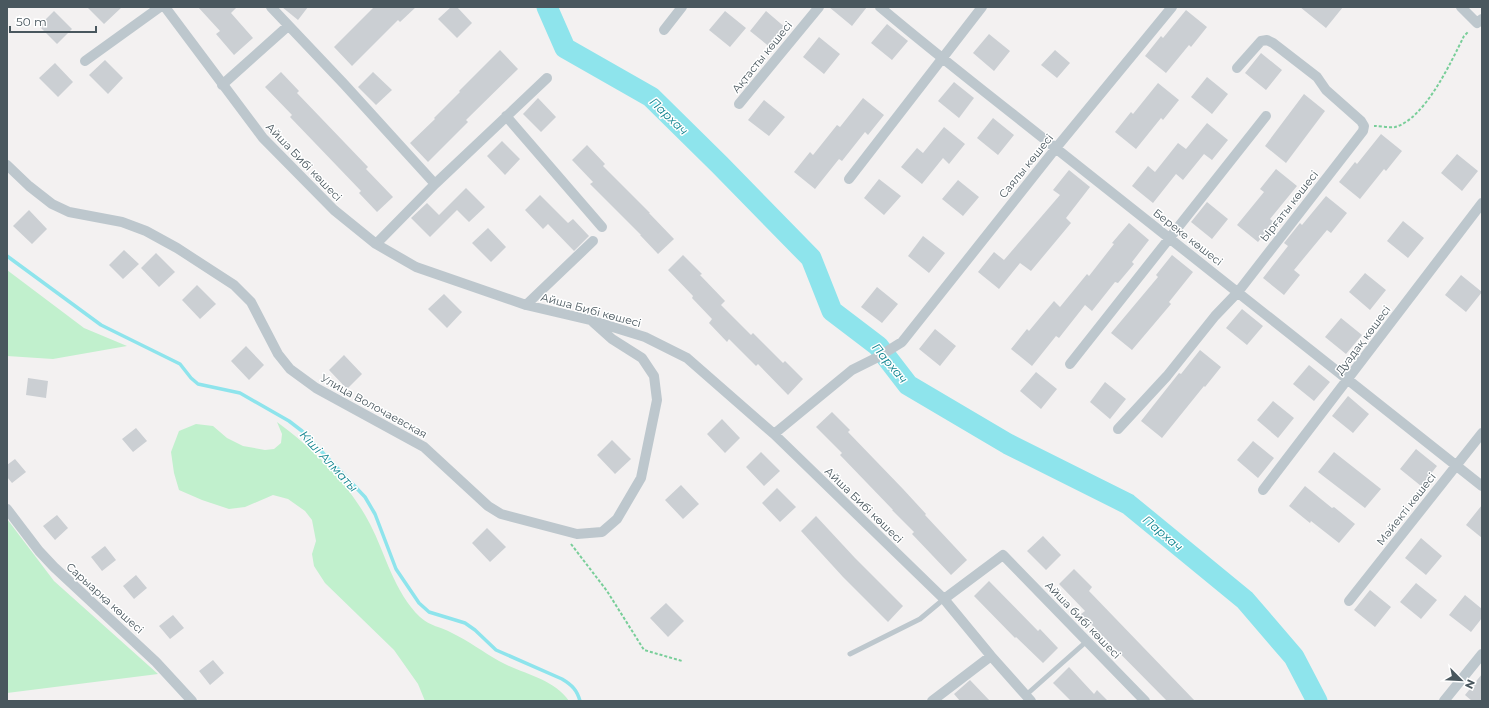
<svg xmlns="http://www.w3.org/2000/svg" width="1489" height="708" viewBox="0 0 1489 708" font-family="Montserrat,sans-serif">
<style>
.green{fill:#c1f0cd}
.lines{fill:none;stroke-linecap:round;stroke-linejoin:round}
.stream{stroke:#8ee4ec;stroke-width:3.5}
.river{stroke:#8ee4ec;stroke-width:21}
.building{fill:#cbcfd3}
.path{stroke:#78ce99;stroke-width:2;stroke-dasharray:3 2;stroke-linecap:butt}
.lane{stroke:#bdc7cd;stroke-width:5}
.street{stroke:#bdc7cd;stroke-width:10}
.labels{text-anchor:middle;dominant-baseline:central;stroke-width:3;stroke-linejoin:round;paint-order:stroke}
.street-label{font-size:11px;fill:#49575e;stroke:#fff}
.water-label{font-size:12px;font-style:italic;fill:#0e838e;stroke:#fff}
</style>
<rect width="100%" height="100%" fill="#f3f1f1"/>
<!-- green -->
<path class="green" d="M7 270 84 328 127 346 53 359 7 356Z
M277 422C313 448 350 485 370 524 386 555 394 592 420 617 431 627 440 626 452 633 469 641 483 652 499 661 522 674 553 678 569 701H425L418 684 394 650 325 583 314 566 312 554 316 541 312 520 305 511 288 499 273 495 245 507 229 509 202 500 179 490 174 473 171 452 179 431 196 424 213 426 227 438 243 446 265 450 274 449 281 443 282 434Z
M7 519 54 581 158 674 7 693Z"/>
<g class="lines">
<!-- stream -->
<path class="stream" d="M7 256 101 325 180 364 191 378 198 384 240 393 289 421 302 431 365 497 375 514 396 569 419 603 429 612 465 623 475 630 496 650 562 679C572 685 577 690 580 701"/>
<!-- river -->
<path class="river" d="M547 7 565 48 651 97 720 165 811 258 832 311 878 346 908 385 1008 444 1128 504 1245 600 1294 657 1317 701"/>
</g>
<!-- building -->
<path class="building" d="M87 7H122L104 24Z
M198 7H237L231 13 253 38 234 55 216 34 220 31Z
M282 7H308L298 20Z
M374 7H416L400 22 398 20 352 66 334 47Z
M451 7H457L472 23 457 38 438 19Z
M829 7H867L852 26Z
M1300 7H1343L1326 28Z
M1186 10 1207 27 1191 47 1189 45 1166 73 1145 56 1161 36 1163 38Z
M54 11 72 29 57 44 39 26Z
M725 11 746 28 730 47 709 30Z
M766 11 787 29 771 48 750 31Z
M887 24 908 41 892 60 871 43Z
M989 34 1010 51 994 71 973 53Z
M819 37 840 54 824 74 803 57Z
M500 50 518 69 466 120 468 122 428 162 410 143 435 119 434 118 460 92 459 91Z
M1055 50 1070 63 1057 78 1041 65Z
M1261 53 1282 70 1266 90 1245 73Z
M105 60 123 78 108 94 89 75Z
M55 63 73 82 58 97 39 78Z
M281 72 299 91 297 93 368 167 366 169 393 197 377 212 359 193 361 191 290 117 292 115 265 87Z
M373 72 392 90 376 105 358 87Z
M1207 77 1228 94 1212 114 1191 97Z
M954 82 974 98 959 118 938 101Z
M1158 83 1179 100 1163 120 1161 118 1136 149 1115 132 1131 112 1133 114Z
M1304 94 1325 111 1286 163 1265 146Z
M538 98 556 117 541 132 523 114Z
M863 98 884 115 868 135 865 132 842 161 839 159 815 189 794 172 810 152 813 155 837 125 840 127Z
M764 100 785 117 769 136 748 120Z
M993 118 1014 135 998 155 977 138Z
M1207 123 1228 140 1212 160 1204 154 1183 180 1176 174 1153 203 1132 186 1148 166 1155 172 1178 143 1186 149Z
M944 127 965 144 949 164 943 158 922 184 901 167 917 148 923 153Z
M1381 134 1402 151 1386 171 1384 169 1360 199 1339 182 1355 162 1357 164Z
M502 141 520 159 505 175 487 156Z
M587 145 605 164 603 166 650 213H649L674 239 658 254 640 235H641L590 184 593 182 572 160Z
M1457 154 1478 171 1462 191 1441 173Z
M1276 169 1297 186 1270 219 1274 222 1258 242 1237 225 1264 192 1260 189Z
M1069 170 1090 187 1066 218 1071 223 1031 271 1020 263 999 289 978 272 994 252 1004 260 1060 195 1053 190Z
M879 179 901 196 884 215 864 198Z
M958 180 979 197 963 216 942 199Z
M466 188 485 207 469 222 457 210 430 237 411 218 427 203 439 215Z
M540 195 568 223 573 219 589 236 574 251 548 224 543 229 525 210Z
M1326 196 1347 213 1331 233 1327 230 1294 270 1300 275 1284 295 1263 278 1288 246 1284 243 1300 223 1302 225Z
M1207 202 1228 219 1212 239 1191 222Z
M29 210 47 229 32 244 13 226Z
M1403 221 1424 238 1408 258 1387 241Z
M1129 223 1149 240 1132 262 1134 264 1118 283 1115 282 1092 311 1085 305 1059 338 1056 336 1032 366 1011 349 1027 329 1029 331 1054 301 1060 307 1087 274 1089 276 1114 244 1112 243Z
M488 228 506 247 491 262 472 243Z
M923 236 945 253 929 273 908 256Z
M124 250 139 264 123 279 109 265Z
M156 253 175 272 159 287 141 268Z
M683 255 702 274 700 275 725 301 721 305 751 335 753 333 783 363 785 361 803 379 788 395 758 364 756 366 729 339 727 342 709 323 712 319 692 298 693 296 668 270Z
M1172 255 1193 272 1169 302 1171 304 1132 350 1111 333 1158 277 1156 275Z
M1365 273 1386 290 1370 310 1349 292Z
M1461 275 1482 292 1466 312 1445 295Z
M197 285 216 304 200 319 182 300Z
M877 287 898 304 882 323 861 307Z
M444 294 462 312 447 328 428 309Z
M1242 309 1263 326 1247 345 1226 328Z
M1341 318 1362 335 1346 354 1325 337Z
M935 329 956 346 940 366 919 349Z
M246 346 264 365 249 380 231 361Z
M1200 350 1221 367 1205 387 1204 386 1162 438 1141 421 1179 373 1181 374Z
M344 355 362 374 347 389 329 370Z
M1309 365 1330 382 1314 401 1293 384Z
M1036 372 1057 389 1041 409 1020 391Z
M28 378 48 381 46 398 26 395Z
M1105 382 1126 399 1110 419 1090 402Z
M1348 396 1369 414 1353 433 1332 416Z
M1273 401 1294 418 1278 438 1257 420Z
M832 412 850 430 848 432 903 489 926 514 925 515 967 560 951 575 912 534 914 532 892 510H893L840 455 842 453 816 427Z
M722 419 740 438 725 453 707 434Z
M136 428 147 441 133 452 122 439Z
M612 440 631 459 615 474 597 455Z
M1253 441 1274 458 1258 478 1237 460Z
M1416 449 1437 466 1421 486 1400 469Z
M761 452 780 471 764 486 746 467Z
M1334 452 1381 489 1365 508 1318 472Z
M15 459 26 472 12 483 7 477V465Z
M681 485 699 504 683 519 665 500Z
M1305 486 1332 508 1334 507 1355 524 1339 543 1311 521 1310 523 1289 506Z
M777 488 796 507 780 522 762 503Z
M1482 505V538L1466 525Z
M57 515 68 528 55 540 43 526Z
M816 516 855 558 903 606 888 622 843 577 801 531Z
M487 528 506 547 490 562 472 543Z
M1043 536 1061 555 1046 570 1027 551Z
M1421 538 1442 556 1426 575 1405 558Z
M105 546 116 560 102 571 91 557Z
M1074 569 1092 587 1089 591 1195 701H1167L1081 614 1085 611 1059 584Z
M136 575 147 588 134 599 123 586Z
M989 581 1038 631 1040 629 1058 648 1043 663 1016 637 1015 638 974 596Z
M1416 583 1437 600 1421 619 1400 602Z
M1370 590 1391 607 1375 627 1354 610Z
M1465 595 1482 609V618L1471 632 1449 615Z
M666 603 684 621 668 637 650 618Z
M173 615 184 628 170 639 159 626Z
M213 660 224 673 210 685 199 671Z
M1069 667 1094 694 1097 690 1108 701H1071L1053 683Z
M1482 674V701H1472L1465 695Z
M970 680 990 701H960L954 694Z"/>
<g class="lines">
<!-- path -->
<path class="path" d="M1374 126C1380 126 1389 128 1395 127 1425 119 1451 62 1464 36L1469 31
M571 544 607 591 644 650 682 661"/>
<!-- lane -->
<path class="lane" d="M850 654 920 619 944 599
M1026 695 1087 641"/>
<!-- street -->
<path class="street" d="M165 7 263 138 334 210 376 244 416 267 526 305 590 320 645 337 687 358 774 434 944 599 991 656 1031 701
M271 7 344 84 435 184
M880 7C938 56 998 102 1058 150 1199 262 1341 373 1482 486
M1461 7 1477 23 1482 19
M664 30 682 7
M85 61 160 7
M222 85 288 26
M739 104 819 7
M506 116 602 227
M7 165 29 186 52 204 69 212 122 222 146 231 177 248 234 285 251 302 278 354 290 369 316 388 424 447 488 506 501 514 577 534 602 532 617 519 641 478 657 400 654 376 642 358 612 339 593 322
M849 179 982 7
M376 244 435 184 547 78
M526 305 593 241
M1070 364 1266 116
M1118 429 1167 376 1215 316 1238 292 1363 131 1364 126 1361 121 1326 90 1317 77 1273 43 1267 40 1261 41 1237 68
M774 434 852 370 878 357 902 342 1056 148 1172 7
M1263 490 1482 203
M7 509 39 551 54 567 156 662 192 701
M944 599 1003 555 1145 701
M1349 601 1482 433
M932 701 991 656
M1444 701 1482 654"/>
</g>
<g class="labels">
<!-- street labels -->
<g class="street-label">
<text transform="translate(762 57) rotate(-51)">Ақтасты көшесі</text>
<text transform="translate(304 162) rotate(46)">Айша Бибі көшесі</text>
<text transform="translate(1026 166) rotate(-51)">Саялы көшесі</text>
<text transform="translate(1289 206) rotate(-52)">Ырғаты көшесі</text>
<text transform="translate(1188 237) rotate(38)">Береке көшесі</text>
<text transform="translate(591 310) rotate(15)">Айша Бибі көшесі</text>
<text transform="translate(1363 340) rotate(-53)">Дуадақ көшесі</text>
<text transform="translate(374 406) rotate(29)">Улица Волочаевская</text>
<text transform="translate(864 505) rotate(44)">Айша Бибі көшесі</text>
<text transform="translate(1406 509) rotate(-52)">Мәйекті көшесі</text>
<text transform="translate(105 598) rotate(42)">Сарыарқа көшесі</text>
<text transform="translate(1083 620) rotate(46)">Айша бибі көшесі</text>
</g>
<!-- water labels -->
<g class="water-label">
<text transform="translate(669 116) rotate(44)">Пархач</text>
<text transform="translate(890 363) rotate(50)">Пархач</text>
<text transform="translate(329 461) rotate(47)">Кіші Алматы</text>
<text transform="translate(1163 533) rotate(40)">Пархач</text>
</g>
</g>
<!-- border -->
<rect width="1489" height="708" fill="none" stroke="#49575e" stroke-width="16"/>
<!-- north arrow -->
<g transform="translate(1461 680) rotate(114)" stroke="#ffffff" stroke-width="3" paint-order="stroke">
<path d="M0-3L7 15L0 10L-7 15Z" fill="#49575e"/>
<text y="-6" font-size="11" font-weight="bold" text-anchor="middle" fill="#49575e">N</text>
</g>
<!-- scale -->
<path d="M10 26v6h86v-6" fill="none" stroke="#49575e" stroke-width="2"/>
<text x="16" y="26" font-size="12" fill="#49575e" stroke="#ffffff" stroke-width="3" paint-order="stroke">50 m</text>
</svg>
